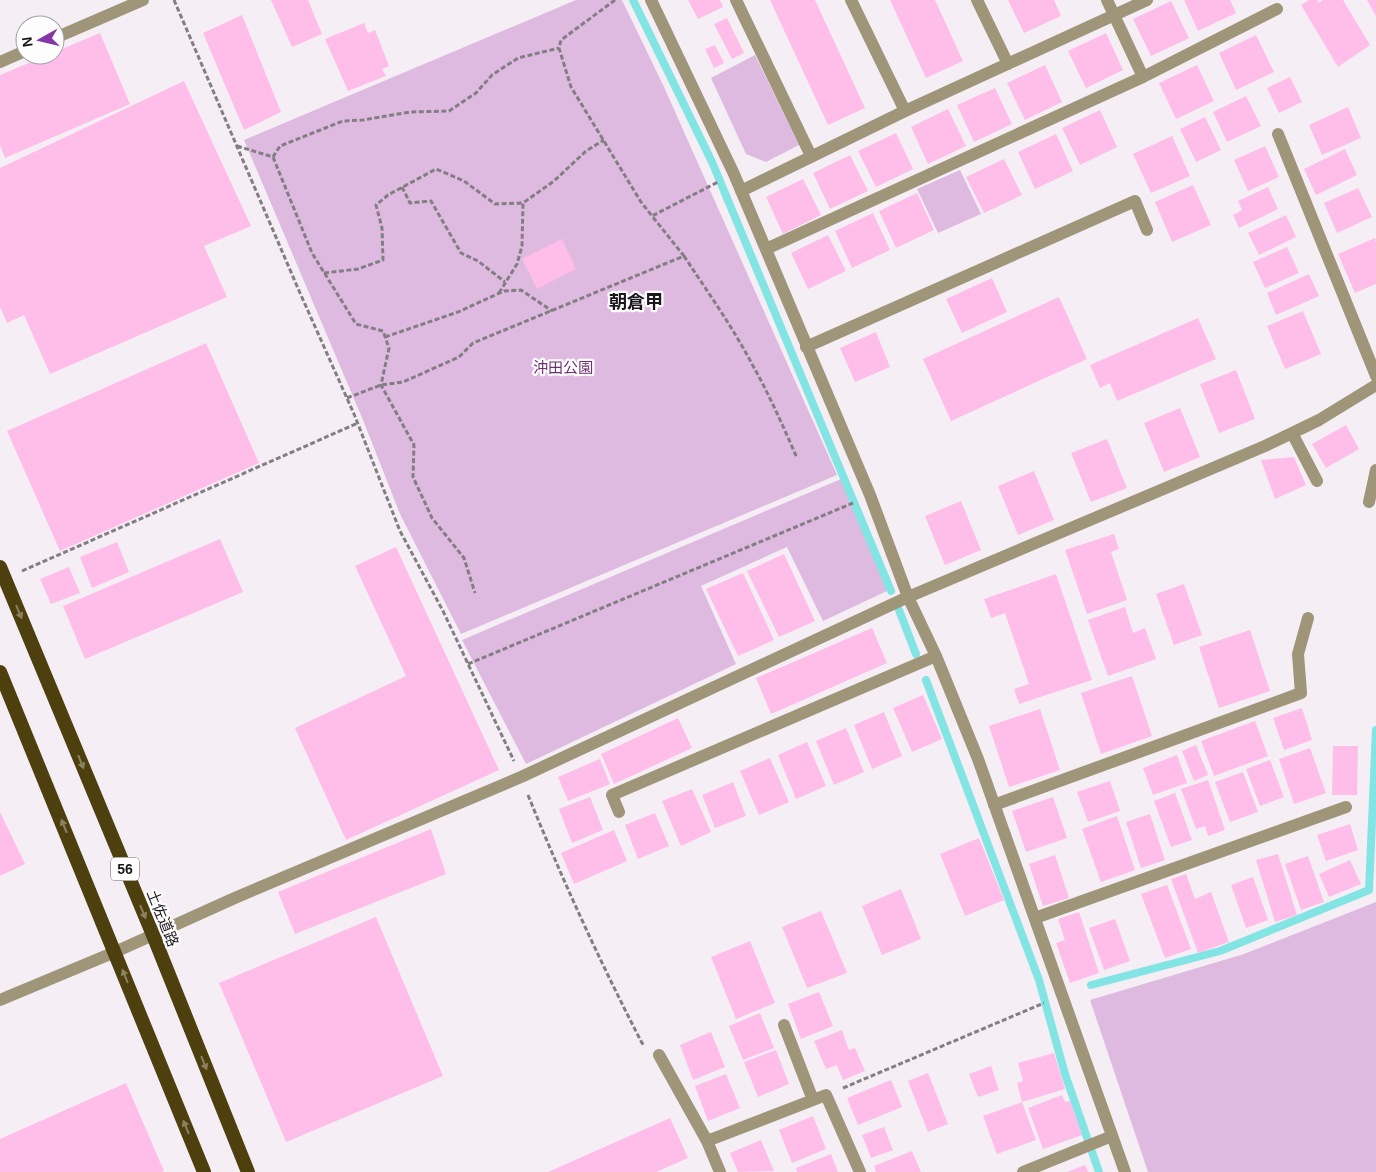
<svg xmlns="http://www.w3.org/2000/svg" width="1376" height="1172" viewBox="0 0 1376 1172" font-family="Helvetica,'Noto Sans JP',sans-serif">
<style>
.green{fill:#dfbae0}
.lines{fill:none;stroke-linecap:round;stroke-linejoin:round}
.stream{stroke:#83e4e4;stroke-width:8}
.building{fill:#febee9}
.path{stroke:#837e83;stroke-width:3;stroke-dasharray:5 2.5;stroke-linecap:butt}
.minor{stroke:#9f9579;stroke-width:12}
.trunk{stroke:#4d3f0e;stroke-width:14}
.oneway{fill:#8b8262}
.labels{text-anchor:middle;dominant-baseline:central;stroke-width:4.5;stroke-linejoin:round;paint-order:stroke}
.shield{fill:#fefdfe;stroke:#5f5d5f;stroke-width:1}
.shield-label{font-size:14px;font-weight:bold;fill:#1b181b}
.park-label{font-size:15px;fill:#6d3070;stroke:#fefdfe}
.street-label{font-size:15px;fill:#1b181b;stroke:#fefdfe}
.quarter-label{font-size:18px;font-weight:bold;fill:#1b181b;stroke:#fefdfe}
</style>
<rect width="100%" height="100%" fill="#f5eef5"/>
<!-- green -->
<path class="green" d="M576 0H622L664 87 837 475 461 634 400 514 363 420 244 140Z
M755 55 799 145 766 162 746 154 711 78Z
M960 170 981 214 938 233 917 189Z
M841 479 887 591 823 621 787 547 701 586 736 664 526 764 462 640Z
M1376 902V1172H1148L1090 1000 1244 954Z"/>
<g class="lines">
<!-- stream -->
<path class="stream" d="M633 0 712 162 891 591
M899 610 916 654
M926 680 1039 980 1065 1074 1099 1172
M1091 985 1220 951 1369 890 1376 730"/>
</g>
<!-- building -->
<path class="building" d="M271 0H308L322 34 292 47Z
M688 0H720L723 7 698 19Z
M770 0H815L865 108 828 125Z
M890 0H935L963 61 926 78Z
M1008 0H1054L1061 16 1024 33Z
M1184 0H1230L1236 13 1198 31Z
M1309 0H1317L1319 3 1322 0H1343L1370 45 1338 67 1301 5Z
M1367 0H1376V16Z
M1171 1 1189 38 1151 56 1133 19Z
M242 15 281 112 244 130 203 33Z
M727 18 744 53 732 59 714 24Z
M364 23 368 33 375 30 389 66 382 69 386 76 348 91 325 39Z
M100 33 130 104 5 158 0 145V75L48 55H55V52Z
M1106 33 1123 70 1086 88 1068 51Z
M1256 35 1274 72 1236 90 1219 53Z
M715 45 724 63 714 68 705 49Z
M1045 65 1062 102 1025 120 1007 83Z
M1197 65 1214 101 1176 119 1159 83Z
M1290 77 1302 102 1279 113 1267 88Z
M184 81 251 226 204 246 227 297 50 374 24 315 7 323 0 307V168Z
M995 88 1012 124 974 142 957 105Z
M1246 96 1261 126 1227 142 1213 112Z
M1348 107 1361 138 1322 155 1309 125Z
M948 109 966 146 928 164 911 127Z
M1100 110 1117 147 1080 165 1062 128Z
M1205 117 1221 150 1196 162 1180 129Z
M896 133 913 169 876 187 858 151Z
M1056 134 1073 171 1035 189 1018 152Z
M1172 136 1190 176 1151 193 1133 154Z
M1265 146 1279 177 1248 191 1234 160Z
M1345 149 1357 175 1316 195 1304 169Z
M850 155 868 191 830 209 813 173Z
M1004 159 1022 195 984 213 966 177Z
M803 179 821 215 783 234 766 197Z
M1193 185 1211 225 1172 242 1155 202Z
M1268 187 1278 209 1239 228 1233 215 1242 210 1238 201Z
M1358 188 1372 217 1337 233 1324 203Z
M917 193 934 230 896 248 879 211Z
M873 213 890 250 852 268 835 231Z
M1286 215 1296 237 1259 255 1248 233Z
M828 235 846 271 808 289 791 253Z
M1375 238 1376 242V284L1355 293 1338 254Z
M562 239 576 269 537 289 522 259Z
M1287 247 1299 273 1265 288 1253 262Z
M1309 274 1319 296 1276 315 1267 293Z
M992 278 1007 312 962 333 946 299Z
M1059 297 1087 359 951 421 923 359Z
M1303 311 1321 354 1285 369 1267 326Z
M1198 318 1216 359 1117 401 1110 383 1100 388 1090 365Z
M876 332 890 367 855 382 840 348Z
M206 343 259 463 60 551 7 431Z
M1236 370 1255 419 1219 433 1200 384Z
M1180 408 1200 457 1164 472 1144 423Z
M1346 425 1359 449 1326 468 1312 444Z
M1107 439 1127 488 1091 502 1071 453Z
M1294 457 1306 485 1275 499 1261 460Z
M1034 471 1054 520 1018 535 998 486Z
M961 501 981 550 945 565 925 516Z
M1114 534 1119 549 1111 552 1127 600 1087 614 1065 550Z
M220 539 243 592 85 659 63 606Z
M117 542 129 572 92 588 80 557Z
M396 547 499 770 346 840 295 728 406 676 355 566Z
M784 554 815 621 779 637 747 571Z
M69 567 80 593 51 604 40 579Z
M743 573 774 640 738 656 706 589Z
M1056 574 1092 680 1019 704 1014 689 1029 684 1005 613 991 618 984 599Z
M1184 584 1202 635 1174 645 1156 594Z
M1125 607 1133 633 1145 628 1156 659 1108 676 1088 620Z
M872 628 887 663 771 714 756 678Z
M1250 630 1270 691 1219 708 1199 647Z
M1132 676 1152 736 1101 754 1081 693Z
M923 695 942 739 912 752 893 708Z
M1302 708 1312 740 1284 750 1273 718Z
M1040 709 1060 770 1009 787 989 726Z
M884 712 902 756 872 769 854 725Z
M678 718 692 748 614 784 601 754Z
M1255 721 1268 756 1214 776 1201 741Z
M846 728 864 772 834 785 816 741Z
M807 742 826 786 796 799 778 755Z
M1196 745 1208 775 1194 781 1182 751Z
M1333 746H1358L1357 795H1332Z
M1310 748 1326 793 1294 804 1279 759Z
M1177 755 1187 783 1153 795 1143 768Z
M770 758 789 802 759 815 740 771Z
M600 759 610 784 568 801 558 777Z
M1270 760 1284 797 1260 806 1246 769Z
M1243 772 1258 812 1230 822 1215 782Z
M1208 780 1225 830 1208 836 1205 826 1196 829 1181 789Z
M1110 781 1120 811 1088 822 1077 792Z
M733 782 746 816 715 828 702 795Z
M692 789 711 832 681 846 662 801Z
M1175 793 1192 840 1171 847 1154 801Z
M590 797 603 830 572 843 559 809Z
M1053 797 1067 838 1026 852 1012 811Z
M0 812 25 864 0 876Z
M655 813 669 846 638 859 625 825Z
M1150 814 1165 860 1141 868 1126 822Z
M1117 816 1135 870 1101 882 1082 829Z
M1350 824 1358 850 1326 861 1317 835Z
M431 829 446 874 295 934 278 892Z
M614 830 627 861 574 884 561 853Z
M979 838 1004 900 965 916 940 854Z
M1278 854 1297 915 1275 922 1256 860Z
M1055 855 1069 898 1043 906 1029 864Z
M1308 856 1324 902 1301 910 1285 864Z
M1350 860 1361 884 1329 897 1319 874Z
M1186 874 1195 899 1211 892 1229 942 1198 953 1171 879Z
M1253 877 1268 920 1246 928 1231 885Z
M1167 885 1191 949 1165 958 1141 894Z
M901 889 921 939 882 955 862 906Z
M821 911 847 973 807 988 782 927Z
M1079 912 1099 973 1070 983 1056 943 1065 940 1058 919Z
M376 917 443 1076 286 1142 219 983Z
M1115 919 1130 961 1104 970 1089 928Z
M750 941 775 1003 736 1019 711 957Z
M819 992 833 1026 801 1039 788 1004Z
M760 1013 774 1048 743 1060 729 1026Z
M842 1030 849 1050 855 1048 865 1071 843 1080 837 1065 826 1069 814 1041Z
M711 1032 725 1067 693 1080 680 1045Z
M776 1050 789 1084 758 1097 744 1062Z
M1054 1053 1065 1089 1022 1102 1017 1083 1023 1081 1018 1063Z
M991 1066 999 1090 978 1097 969 1074Z
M928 1073 948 1124 928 1132 908 1081Z
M726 1074 740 1108 708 1121 695 1086Z
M891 1080 902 1107 858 1125 847 1098Z
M126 1083 164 1171 161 1172H0V1139Z
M1062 1095 1065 1102 1070 1101 1082 1135 1043 1149 1028 1108Z
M1022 1102 1036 1140 997 1154 983 1116Z
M813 1116 826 1149 792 1163 779 1130Z
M670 1118 688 1158 656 1172H548Z
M884 1127 893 1150 871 1158 862 1135Z
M761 1140 774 1171 738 1172 730 1153Z
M912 1151 921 1172H876L874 1166Z
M831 1154 838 1172H797L796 1168Z
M1085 1165 1088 1172H1067Z"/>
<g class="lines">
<!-- path -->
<path class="path" d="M174 0 300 293 354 414 400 531 443 611 514 761
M615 0 561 40 559 48 571 87 641 202 652 216
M237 146 273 157 280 146 343 121 363 120 410 112 449 111 476 93 492 75 518 58 559 48
M273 157 312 253 356 324 383 331 389 348 381 385 414 445 413 477 432 518 464 558 475 593
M402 187 410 203 431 201 461 253 478 261 505 282
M684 256C707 291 732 326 752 364 769 394 783 426 797 458
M324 273 358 269 383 260 382 228 376 205 388 195 436 169 464 181 495 204 523 203
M499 293 517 264 522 246 523 203 554 181 586 151 604 140
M385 337 458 312 504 291 521 290 552 311
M347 398 381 385 403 382 459 357 473 343 684 256 652 216 718 182
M22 571 358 423
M468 664 853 503
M528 795C562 879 600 962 642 1043L644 1045
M843 1088 1044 1003"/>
<!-- minor -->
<path class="minor" d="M651 0 734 174 870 495 908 597 936 656 978 759 1125 1172
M736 0 811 156
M851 0 905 111
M977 0 1008 64
M1107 0 1143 77 1277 9
M55 38 143 0
M0 62 25 51
M1278 134 1376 376
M741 191 905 111 1147 0
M766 249 1143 77
M806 347 1135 201 1147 230
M1292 433 1317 481
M1369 502 1376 470
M994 805 1301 693 1298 654 1308 618
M619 812 612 795 936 656
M1035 918 1346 807
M0 1000 115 952 237 897 521 777 908 597 1265 446 1319 420 1376 385
M784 1025 813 1100
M659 1055 707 1141 826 1095 860 1172
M707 1141 720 1172
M1023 1172 1112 1136"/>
<!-- trunk -->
<path class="trunk" d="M0 567 153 935 248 1172
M0 672 204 1172"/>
</g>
<!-- one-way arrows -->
<defs><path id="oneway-solid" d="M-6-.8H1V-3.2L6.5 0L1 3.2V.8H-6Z" transform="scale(1.25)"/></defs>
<g class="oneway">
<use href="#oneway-solid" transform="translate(19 612) rotate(67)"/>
<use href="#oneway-solid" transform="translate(81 762) rotate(68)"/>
<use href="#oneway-solid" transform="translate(64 826) rotate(-112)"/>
<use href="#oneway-solid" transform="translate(143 912) rotate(67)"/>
<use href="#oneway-solid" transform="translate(125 976) rotate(-112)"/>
<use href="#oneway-solid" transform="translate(204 1063) rotate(68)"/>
<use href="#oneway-solid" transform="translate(186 1127) rotate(-112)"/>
</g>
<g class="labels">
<!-- shield labels -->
<rect class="shield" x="111" y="857.5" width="28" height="23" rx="4"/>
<g class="shield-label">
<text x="125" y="869">56</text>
</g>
<!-- park labels -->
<g class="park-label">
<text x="563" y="367">沖田公園</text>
</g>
<!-- street labels -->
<g class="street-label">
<text transform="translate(163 918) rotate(68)">土佐道路</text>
</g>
<!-- quarter labels -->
<g class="quarter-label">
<text x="636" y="302">朝倉甲</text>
</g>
</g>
<!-- north arrow -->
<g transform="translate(40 40) rotate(262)"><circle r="24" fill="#fefdfe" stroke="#a3a1a3"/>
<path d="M0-4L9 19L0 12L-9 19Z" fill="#8436a6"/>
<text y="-8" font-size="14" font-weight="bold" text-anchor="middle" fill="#1b181b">N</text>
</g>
</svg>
